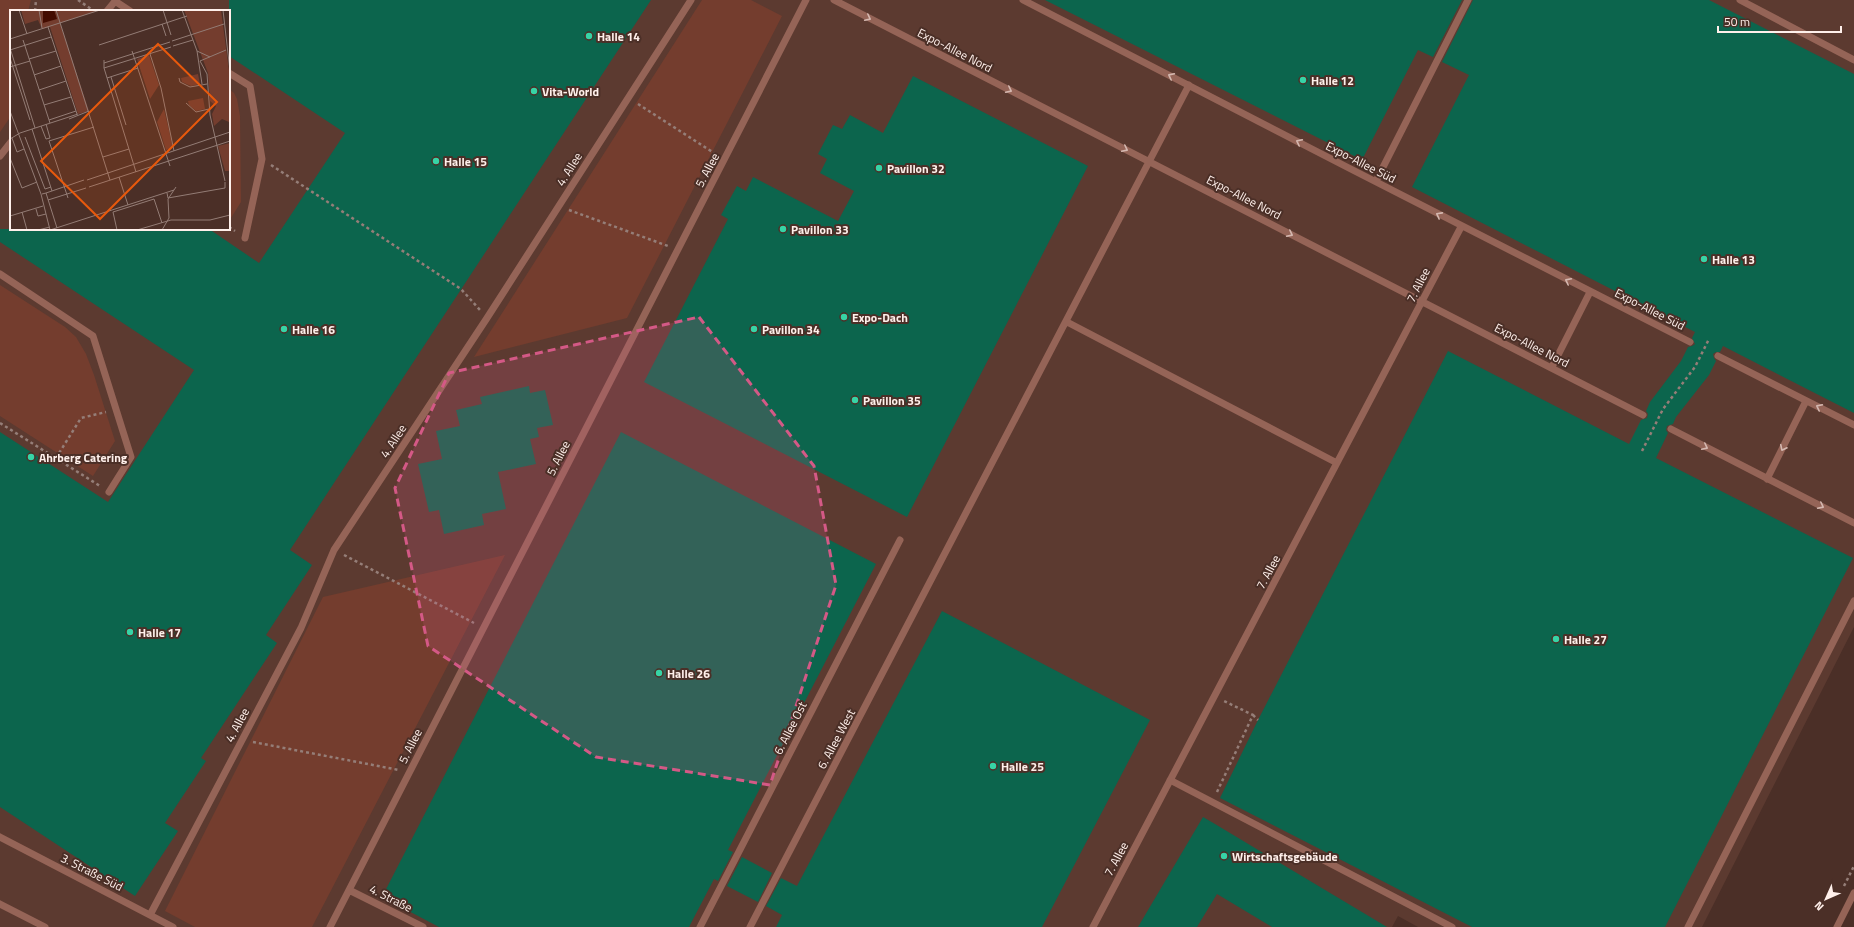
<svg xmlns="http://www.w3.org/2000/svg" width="1854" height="927" viewBox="0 0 1854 927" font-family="'Titillium Web',sans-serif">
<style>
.built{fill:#5c3a30;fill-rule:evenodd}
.green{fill:#743d2e}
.building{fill:#0c654d}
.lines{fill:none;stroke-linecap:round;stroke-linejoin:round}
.path{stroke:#957e78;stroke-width:2.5;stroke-dasharray:3 3;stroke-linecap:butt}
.service{stroke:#956457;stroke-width:7}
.oneway{stroke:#d5b8b0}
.marked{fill:#d45986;fill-opacity:0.2;stroke:#d45986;stroke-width:3;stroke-dasharray:8 5;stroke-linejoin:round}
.poi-dot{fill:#37d4a6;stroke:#4b2f27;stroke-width:1.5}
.labels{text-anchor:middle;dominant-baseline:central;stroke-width:4;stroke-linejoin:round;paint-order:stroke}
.poi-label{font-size:12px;font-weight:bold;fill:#fff0eb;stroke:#4b2f27;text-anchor:start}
.street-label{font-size:12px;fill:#fff0eb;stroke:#4b2f27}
.inset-road{fill:none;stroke:#937c75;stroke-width:1}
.view{fill:#e8590c;fill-opacity:0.15;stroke:#e8590c;stroke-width:2}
.inset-edge{fill:none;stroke:#fff0eb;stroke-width:2}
</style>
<rect width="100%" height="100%" fill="#4b2f27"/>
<!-- built -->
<path class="built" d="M0 0H1854V627L1702 927H1418L1398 916 1392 927H0ZM11 11H229V229H11Z"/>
<!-- green -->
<path class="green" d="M0 0H31L28 11H11V116L0 132Z
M702 0H751L782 16 627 318 474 357Z
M229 89 234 93 237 99 240 116 241 202 229 221Z
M0 285 65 327 76 337 86 354 94 375 115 441 93 476 0 416Z
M505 555 312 927H195L165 911 323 597Z"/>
<!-- building -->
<path class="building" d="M229 0H651L290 550 312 565 266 635 277 643 201 758 206 761 165 823 178 831 135 896 0 807V432L108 502 194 370 0 242V229H209L259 263 345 133 229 56Z
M1045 0H1462L1433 57 1418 50 1362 160Z
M1473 0H1709L1854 74V413L1723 346 1720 352H1716L1713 354 1714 358 1716 361 1709 375 1676 417 1673 424 1667 426 1666 430 1668 433 1656 458 1853 558 1665 927H1472L1220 798 1258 720 1448 351 1629 444 1641 420 1647 418 1648 414 1646 411 1650 402 1681 361 1688 347 1692 346 1695 344 1692 338 1695 332 1412 187 1469 75 1442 62Z
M913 76 1088 166 907 517 644 382 728 219 721 215 737 186 746 191 753 177 838 221 854 191 820 173 827 159 818 154 833 125 842 129 850 115 883 133Z
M529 386 530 393 545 390 553 425 537 428 539 437 530 439 536 464 498 472 506 509 482 514 484 525 444 534 439 510 429 512 418 464 442 459 436 431 460 426 456 410 482 404 480 397Z
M621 432 876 564 728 850 733 852 718 881 714 879 689 927H439L382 897Z
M942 611 1150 720 1042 927H776L782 915 766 906 781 878 797 886Z
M1203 817 1215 824 1387 927H1272L1217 894 1197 927H1138Z
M742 857 772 873 758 902 727 886Z"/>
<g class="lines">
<!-- path -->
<path class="path" d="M78 0 94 11
M35 11 36 0
M638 104 714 153
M271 165 461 289 480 310
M569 210 668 246
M229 227 235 231
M0 423 100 486
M1642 451 1663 409 1695 367 1709 339
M56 458 81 418 106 412
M344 555 474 623
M1253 715 1258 720
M253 742 399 770
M1217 792 1253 715 1224 701
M1844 886 1854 866"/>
<!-- service -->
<path class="service" d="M834 0 1643 415
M1023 0C1245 114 1467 230 1690 342
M1740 0 1854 60
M115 1 130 11
M107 11 116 0
M229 73 250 86 262 159 245 238
M0 156 11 142
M1376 181 1468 0
M0 274 93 336 131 457 109 492
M1067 322 1337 463
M1718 356 1854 425
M1552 367 1590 292
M1671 429 1854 523
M1767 479 1806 401
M1170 780 1452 927
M0 837 173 927
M349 890 423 927
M0 904 45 927
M150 915 301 628 334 550 487 318 691 0
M330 927 806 0
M700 927 900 540
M750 927 1189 85
M1093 927 1461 227
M1688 927 1854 601
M1837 927 1854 893"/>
</g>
<!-- one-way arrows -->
<defs><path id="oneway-chevron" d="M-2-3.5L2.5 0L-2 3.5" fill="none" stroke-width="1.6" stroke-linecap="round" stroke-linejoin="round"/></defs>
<g class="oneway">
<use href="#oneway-chevron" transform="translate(868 18) rotate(27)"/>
<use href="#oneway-chevron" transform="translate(1171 76) rotate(-153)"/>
<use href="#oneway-chevron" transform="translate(1009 90) rotate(27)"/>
<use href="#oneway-chevron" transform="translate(1299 142) rotate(-153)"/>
<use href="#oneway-chevron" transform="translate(1125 149) rotate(27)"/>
<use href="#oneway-chevron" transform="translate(1439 215) rotate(-152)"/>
<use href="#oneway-chevron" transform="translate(1290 234) rotate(27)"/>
<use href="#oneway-chevron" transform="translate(1568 281) rotate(-153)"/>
<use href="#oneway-chevron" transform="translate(1819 407) rotate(-153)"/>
<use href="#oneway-chevron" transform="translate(1705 447) rotate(27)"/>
<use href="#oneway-chevron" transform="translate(1783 448) rotate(116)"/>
<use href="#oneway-chevron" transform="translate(1821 506) rotate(27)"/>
</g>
<!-- marked area -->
<path class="marked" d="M699 317 814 466 836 585 770 785 596 757 428 646 395 488 449 373Z"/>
<!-- markers -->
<g class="poi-dot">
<circle cx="589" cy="36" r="4"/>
<circle cx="1303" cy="80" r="4"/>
<circle cx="534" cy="91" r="4"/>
<circle cx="436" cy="161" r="4"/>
<circle cx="879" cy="168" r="4"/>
<circle cx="783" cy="229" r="4"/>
<circle cx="1704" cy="259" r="4"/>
<circle cx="844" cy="317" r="4"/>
<circle cx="284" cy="329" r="4"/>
<circle cx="754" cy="329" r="4"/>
<circle cx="855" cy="400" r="4"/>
<circle cx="31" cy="457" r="4"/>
<circle cx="130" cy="632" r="4"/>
<circle cx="1556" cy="639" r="4"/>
<circle cx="659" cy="673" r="4"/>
<circle cx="993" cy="766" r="4"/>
<circle cx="1224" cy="856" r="4"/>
</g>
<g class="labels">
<!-- poi labels -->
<g class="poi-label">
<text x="597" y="36">Halle 14</text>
<text x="1311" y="80">Halle 12</text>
<text x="542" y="91">Vita-World</text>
<text x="444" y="161">Halle 15</text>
<text x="887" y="168">Pavillon 32</text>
<text x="791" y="229">Pavillon 33</text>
<text x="1712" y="259">Halle 13</text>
<text x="852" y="317">Expo-Dach</text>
<text x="292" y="329">Halle 16</text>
<text x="762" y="329">Pavillon 34</text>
<text x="863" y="400">Pavillon 35</text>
<text x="39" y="457">Ahrberg Catering</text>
<text x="138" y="632">Halle 17</text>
<text x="1564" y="639">Halle 27</text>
<text x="667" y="673">Halle 26</text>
<text x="1001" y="766">Halle 25</text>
<text x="1232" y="856">Wirtschaftsgebäude</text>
</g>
<!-- street labels -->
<g class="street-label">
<text transform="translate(955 50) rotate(27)">Expo-Allee Nord</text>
<text transform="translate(1361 162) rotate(27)">Expo-Allee Süd</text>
<text transform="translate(569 169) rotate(-58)">4. Allee</text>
<text transform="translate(707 170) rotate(-62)">5. Allee</text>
<text transform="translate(1244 197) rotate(27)">Expo-Allee Nord</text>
<text transform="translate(1418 285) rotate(-63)">7. Allee</text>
<text transform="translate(1650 309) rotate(27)">Expo-Allee Süd</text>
<text transform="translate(1532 345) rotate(27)">Expo-Allee Nord</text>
<text transform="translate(393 441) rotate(-57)">4. Allee</text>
<text transform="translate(558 458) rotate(-63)">5. Allee</text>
<text transform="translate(1268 572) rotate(-62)">7. Allee</text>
<text transform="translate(237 725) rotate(-62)">4. Allee</text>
<text transform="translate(790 728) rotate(-63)">6. Allee Ost</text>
<text transform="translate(836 739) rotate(-62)">6. Allee West</text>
<text transform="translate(410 746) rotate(-63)">5. Allee</text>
<text transform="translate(1116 859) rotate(-62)">7. Allee</text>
<text transform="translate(92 872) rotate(27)">3. Straße Süd</text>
<text transform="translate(391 898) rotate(27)">4. Straße</text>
</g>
</g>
<!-- overview -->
<g transform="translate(10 10)">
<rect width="220" height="220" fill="#4b2f27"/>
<path d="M11 0H90L50 13 79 101 68 104 40 17 32 19 28 10 15 14ZM174 0H211L220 68 219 112 212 109 204 116 202 104 206 96 200 91 198 63ZM139 45 149 75 140 89 127 49ZM188 64 190 74 181 76 172 72 171 68ZM193 88 195 99 186 101 179 95 178 91ZM154 99 163 138 156 140 147 112ZM220 133V161H215L208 136Z" fill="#743d2e"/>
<path d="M33 0H44L47 9 33 13Z" fill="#430c00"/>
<path class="inset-road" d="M9 0 17 24M29 0 32 18M46 0 100 170M153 0 161 25M172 0 187 41 192 74M213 0 220 61M152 14 156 26M38 17 67 104M0 29 90 0M13 30 40 113M162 31 214 14M89 35 177 6M163 36 183 30M0 38 25 118M0 40 41 27M122 41 160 156M187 41 200 47M140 44 151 78 164 141M0 48 20 110M19 49 46 41M94 50V58L126 162M190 51 197 64 200 105 215 171M190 51 216 40M94 53 160 32M0 57 20 51M94 58 161 37M24 65 51 56M101 67 116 115M97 68 128 58M169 68 170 72 180 77 197 74M29 80 56 71M176 93 186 102 199 99M34 95 61 87M0 101 31 184 40 220M59 109 79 101M39 110 66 101M31 116 36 129 40 128 36 114M22 119 42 181M15 127 35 179 41 177M2 128 7 142 14 139M0 129 10 123 68 104M93 147 119 139M0 148 12 178 27 172M109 167 118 195M77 170 220 122M79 177 220 131M36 183 74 170M157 183 158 188 215 178V172M32 184 36 183 47 218M58 188 39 131 84 117M38 190 76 178M26 199 28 206 36 204M12 202 17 220M0 206 33 196M28 220 40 217M40 220 164 180M107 220 103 202 144 189 152 213M127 220 161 210H200L220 205M152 220 159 208 158 189 166 177"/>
<path class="view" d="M148 34 207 92 90 209 31 151Z"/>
<rect width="220" height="220" class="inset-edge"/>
</g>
<!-- north arrow -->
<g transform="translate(1826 899) rotate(225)" stroke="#4b2f27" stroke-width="3" paint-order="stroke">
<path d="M0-3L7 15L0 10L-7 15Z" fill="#fff0eb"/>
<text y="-6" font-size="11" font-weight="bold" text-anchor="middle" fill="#fff0eb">N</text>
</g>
<!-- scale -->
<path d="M1718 26v6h123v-6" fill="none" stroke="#fff0eb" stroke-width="2"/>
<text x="1724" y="26" font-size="12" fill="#fff0eb" stroke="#4b2f27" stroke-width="3" paint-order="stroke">50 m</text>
</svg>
